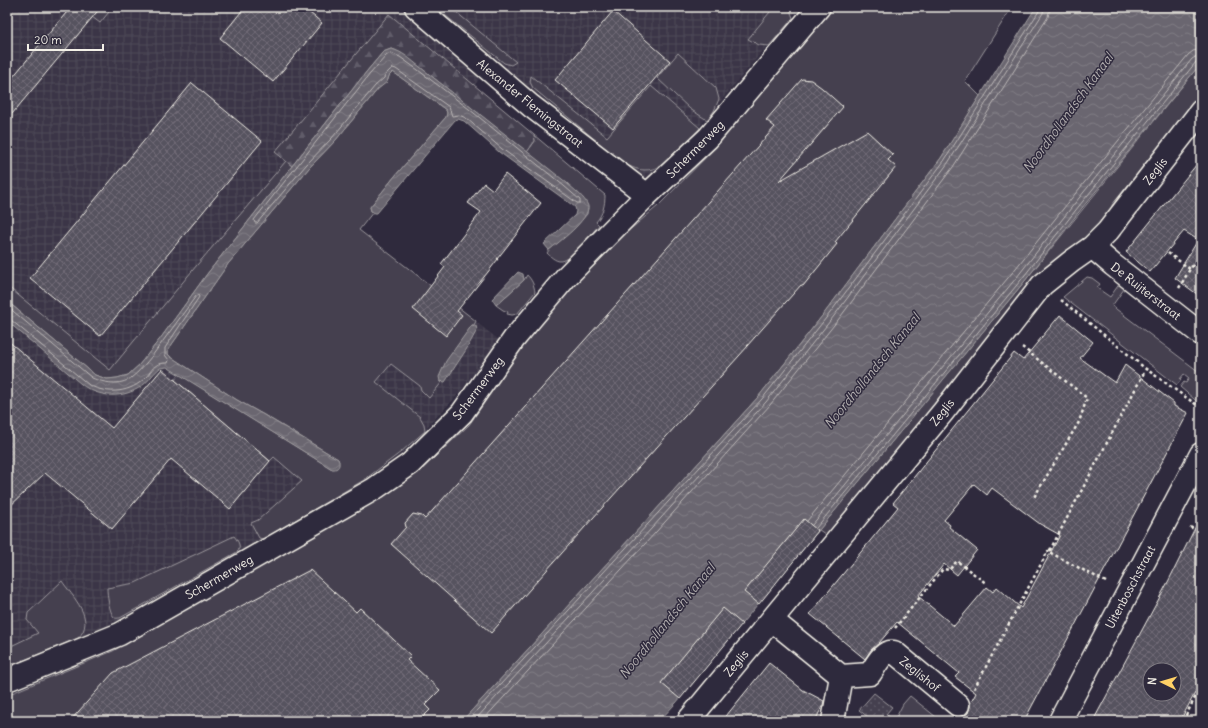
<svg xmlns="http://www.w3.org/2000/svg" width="1208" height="728" viewBox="0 0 1208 728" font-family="Delius,sans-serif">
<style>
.industrial{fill:url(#industrial-grid)}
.grass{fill:#454050;stroke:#9c989c}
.forest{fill:url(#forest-firs);stroke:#9c989c}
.park{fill:url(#park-dots);stroke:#9c989c}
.water{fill:url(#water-waves);stroke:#a19ea0}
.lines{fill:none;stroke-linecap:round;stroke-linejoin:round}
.shore{stroke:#bdb9b8;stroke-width:1}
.building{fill:url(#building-cross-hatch);stroke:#f4f1e8;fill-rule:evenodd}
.minor-casing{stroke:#f4f1e8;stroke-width:25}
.path{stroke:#f4f1e8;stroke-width:2.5;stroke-dasharray:3 3;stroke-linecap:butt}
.minor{stroke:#2f2a3d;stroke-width:22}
.labels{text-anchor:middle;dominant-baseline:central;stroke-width:3;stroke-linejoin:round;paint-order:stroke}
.street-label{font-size:12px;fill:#f4f1e8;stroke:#2f2a3d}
.water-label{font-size:13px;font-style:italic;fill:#b6b2b2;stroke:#2f2a3d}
</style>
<defs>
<pattern id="industrial-grid" width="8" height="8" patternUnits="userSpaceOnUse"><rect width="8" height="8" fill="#3b3647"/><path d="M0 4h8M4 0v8" fill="none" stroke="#4e4a59"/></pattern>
<pattern id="forest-firs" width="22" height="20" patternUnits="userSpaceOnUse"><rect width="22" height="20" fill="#454050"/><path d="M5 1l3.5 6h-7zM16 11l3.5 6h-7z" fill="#605c69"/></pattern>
<pattern id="park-dots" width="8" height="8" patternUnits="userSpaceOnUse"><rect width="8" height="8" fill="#454050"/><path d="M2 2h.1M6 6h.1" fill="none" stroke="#605c69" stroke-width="1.8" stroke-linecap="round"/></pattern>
<pattern id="water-waves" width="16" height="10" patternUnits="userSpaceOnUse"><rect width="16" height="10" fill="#6a6670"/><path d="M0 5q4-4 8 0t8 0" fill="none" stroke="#807c84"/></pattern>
<pattern id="building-cross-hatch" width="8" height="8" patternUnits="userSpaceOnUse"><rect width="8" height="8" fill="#56525f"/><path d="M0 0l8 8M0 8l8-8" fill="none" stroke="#6f6b76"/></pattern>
</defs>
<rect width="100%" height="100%" fill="#2f2a3d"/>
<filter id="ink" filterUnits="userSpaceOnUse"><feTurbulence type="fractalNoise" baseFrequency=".025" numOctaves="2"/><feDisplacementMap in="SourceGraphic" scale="8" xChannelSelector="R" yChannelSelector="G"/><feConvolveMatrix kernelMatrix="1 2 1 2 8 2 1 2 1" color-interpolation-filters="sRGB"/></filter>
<g filter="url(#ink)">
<!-- industrial -->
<path class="industrial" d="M7 7H800L678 152 637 192 485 72 359 230 499 340 456 397 402 453 351 489 124 618 49 651 7 668Z"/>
<!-- grass -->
<path class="grass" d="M101 7H113L100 23 92 17Z
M435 7H450L516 62 511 65 504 63Z
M774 7H789L793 18 769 46 759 45 748 39Z
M835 7H1012L965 81 980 96 941 158 826 311 759 396 645 522 462 721H7V695L113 651 387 494 419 472 469 425 522 348 581 275 620 238 658 206 718 145 801 46Z
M678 53 716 88 719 99 714 111 707 120 690 109 657 78Z
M1201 63V94L1161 144C1161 148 1156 154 1152 155L1112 205V207L1115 209 1100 226 1031 284 953 381 830 539 825 534 819 530 1024 282Z
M393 72 446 110 447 113 446 117 395 176 370 207 371 211 373 212 359 230 476 321 474 325H472L440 381 442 382 429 398 421 390 420 386 391 364 376 382 420 417 424 424 425 431 401 452 364 480 263 539 259 538 251 523 258 520 302 481 274 457 270 461 175 380 179 374 332 469 339 462 338 459 264 415 237 400 171 357 168 354V350L228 264 309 168 335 141 378 89 388 80 389 76Z
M531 76 607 137 651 86 700 128C688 142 665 171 645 170 636 170 629 166 622 162L533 88 530 82Z
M534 135 605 195C605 205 603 214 596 222L599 225C592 233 570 261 560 261 555 261 550 256 547 253L549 250 574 229 587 214 588 207 552 172 527 152 535 141Z
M286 161 292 166 207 274 160 339 139 365 128 375 117 378 107 379 95 375 7 301V286L110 370 197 265Z
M527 275C532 280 534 285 535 292L517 314 512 315 507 314 508 312 503 310 496 305 524 280Z
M1087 277 1092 278 1100 284 1097 288 1110 297 1120 283 1124 289 1112 306 1198 371 1201 367V376L1196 385 1201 388V405L1180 387 1184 382 1186 383 1189 378 1184 374 1180 379 1181 380 1177 385 1063 297Z
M234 536C238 541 242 547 237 552L120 618C117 618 116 619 114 617 109 612 107 594 107 588L135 583Z
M62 581C72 596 97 620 78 638L7 667V648L38 633 27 620 28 613Z
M910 696 941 721H894L903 704Z"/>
<!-- forest -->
<path class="forest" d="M389 14 534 135 535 141 527 152 420 67 395 50 391 49 383 52 367 71 292 166 275 152Z"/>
<!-- park -->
<path class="park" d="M874 693 892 707 886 714 894 721H873L859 710Z"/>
<!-- water -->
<path class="water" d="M1036 7H1201V63L1082 208 1024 282 676 703 659 721H462L645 522 759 396 826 311 941 158Z
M391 49C402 51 411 60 420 67L567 183C574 190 585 197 588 206 590 219 558 243 549 250L544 244 575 215 576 211 575 207 499 152 464 121 458 119 455 120 377 213H375L371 211 370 207 395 176 446 117 447 113 446 110 393 72 389 76 387 82 378 89 335 141 309 168 228 264 168 350V354L171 357 237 400 264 415 338 459C341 465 338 470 332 469L167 367 160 368C153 373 149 381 142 386 123 399 99 398 81 384L7 321V301L95 375 107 379 117 378 128 375 139 365 160 339 207 274 367 71 383 52Z
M518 272 523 274 524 280 496 305 492 299Z
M472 325 476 326 477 330 466 350 445 382 440 381 439 377 446 361Z"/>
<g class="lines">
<!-- shore -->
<path class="shore" d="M391 53 400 57 418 70 469 109 564 186 580 200V203H577L502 149 466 118 459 115 452 116 449 107 396 69 393 68 390 70 386 74 384 78 375 86 332 138 306 165 257 223H255L254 220 370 74 386 56Z
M7 306 92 378C104 383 120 386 131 378 139 372 146 363 152 356 167 336 181 316 196 296L198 295 199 297 165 348V355L169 360 168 363C166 363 162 363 159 364 153 366 150 373 146 377 131 393 108 395 89 385L11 320 7 319
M807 521 1012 273 1071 199 1188 55 1193 51 1201 49
M812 525 1017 277 1075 203 1192 59 1197 56 1201 55
M816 528 1021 280 1079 206 1196 62 1201 60
M467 721 648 524 762 399 830 313 944 161 1039 11V7
M474 721 652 528 766 402 834 316 948 163 1043 13 1044 7
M482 721 656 532 770 405 838 320 953 167 1048 17 1050 7"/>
</g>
<!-- building -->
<path class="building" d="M71 7H101L7 120V84Z
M245 7H303L322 23 273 82 220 38Z
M613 11 670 61 613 128 555 80Z
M802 79 811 80 822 88 843 107 779 181 867 131 893 155 888 160 896 167 835 242 837 244 803 286 801 285 747 346H748L593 518 491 633 391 544 406 527 405 523 413 514 422 516 425 519 775 127 766 120Z
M192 83 262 141 100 336 30 278Z
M1201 159V297L1175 278 1198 240 1184 231 1150 272 1126 252Z
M505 174 541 203 497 259H498L488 272 457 311 462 315 446 336 413 309 445 267 441 264 481 212 468 203 484 183 493 190Z
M1060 315 1093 342 1080 358 1115 383 1125 365 1174 403V406L1188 413 1024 721H961L964 716 968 713 970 707V704L976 693 955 677 959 673 897 622 879 643 871 650 865 659 810 614 898 507 893 503 1014 353 1023 360ZM974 484 987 495 992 488 1040 524 1060 535 1021 608 997 587 993 592 987 587 954 626 918 596 944 564 957 575 977 550 949 527 950 525 944 520Z
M7 340 112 428 162 369 270 461 230 509 171 459 112 529 45 473 7 509Z
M1201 516V682L1180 721H1093L1169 580ZM1150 670H1174V694H1150Z
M804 519 818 531 759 604 744 592Z
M310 570 356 612 360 608 411 656 407 660 440 690 425 705 430 710 419 721H70L113 673Z
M723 608 742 624 680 699 661 683Z
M769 663 803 690 824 701 823 705 815 721H722Z"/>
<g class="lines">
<defs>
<path id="minor" d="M416 7 531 106 647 195
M1092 247 1113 265 1201 334
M772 620 841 676 833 721
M841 676 870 674C876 665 883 650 894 652L958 705
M7 680 120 634 374 489 410 464 462 413 514 339 566 277 647 195 708 138 819 7
M688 721 943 412 1042 285 1072 261 1092 247 1108 231 1201 111
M1060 721 1201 454"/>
</defs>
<!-- minor casing -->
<use href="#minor" class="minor-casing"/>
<!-- path -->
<path class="path" d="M1168 253 1190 269
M1179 288 1190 269 1201 255
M1061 300 1146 369 1201 408
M1022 347 1087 398 1079 422 1033 499
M1190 527 1201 533
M1106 582 1049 552 1146 369
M895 628 943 569 949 570 957 561 987 584
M974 689 1048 551 1049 552
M1183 721 1201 686"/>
<!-- minor -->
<use href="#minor" class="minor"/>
</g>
</g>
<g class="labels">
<!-- street labels -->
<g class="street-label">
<text transform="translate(530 103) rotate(39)">Alexander Flemingstraat</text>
<text transform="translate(695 149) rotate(-45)">Schermerweg</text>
<text transform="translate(1155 171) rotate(-52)">Zeglis</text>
<text transform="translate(1146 291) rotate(38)">De Ruijterstraat</text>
<text transform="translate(478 388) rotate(-53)">Schermerweg</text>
<text transform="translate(942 412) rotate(-51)">Zeglis</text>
<text transform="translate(219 577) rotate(-30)">Schermerweg</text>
<text transform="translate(1130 587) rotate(-62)">Uitenboschstraat</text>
<text transform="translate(736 663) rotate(-50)">Zeglis</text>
<text transform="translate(920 674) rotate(39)">Zeglishof</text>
</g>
<!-- water labels -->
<g class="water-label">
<text transform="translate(1068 113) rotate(-54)">Noordhollandsch Kanaal</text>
<text transform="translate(872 371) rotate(-51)">Noordhollandsch Kanaal</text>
<text transform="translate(667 621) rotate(-51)">Noordhollandsch Kanaal</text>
</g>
</g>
<!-- margin -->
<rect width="1208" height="728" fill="none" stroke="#2f2a3d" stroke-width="24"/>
<rect x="12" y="12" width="1184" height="704" fill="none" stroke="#f4f1e8" stroke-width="1.5" filter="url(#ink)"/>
<!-- north arrow -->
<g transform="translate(1162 682) rotate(275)"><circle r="19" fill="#2f2a3d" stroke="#7e7a81"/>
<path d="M0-3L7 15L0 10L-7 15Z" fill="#ffd166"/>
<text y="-6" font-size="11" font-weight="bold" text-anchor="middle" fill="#f4f1e8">N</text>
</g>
<!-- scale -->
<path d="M28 44v6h75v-6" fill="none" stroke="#f4f1e8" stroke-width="2"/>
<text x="34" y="44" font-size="12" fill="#f4f1e8" stroke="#2f2a3d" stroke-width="3" paint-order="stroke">20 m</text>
</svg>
